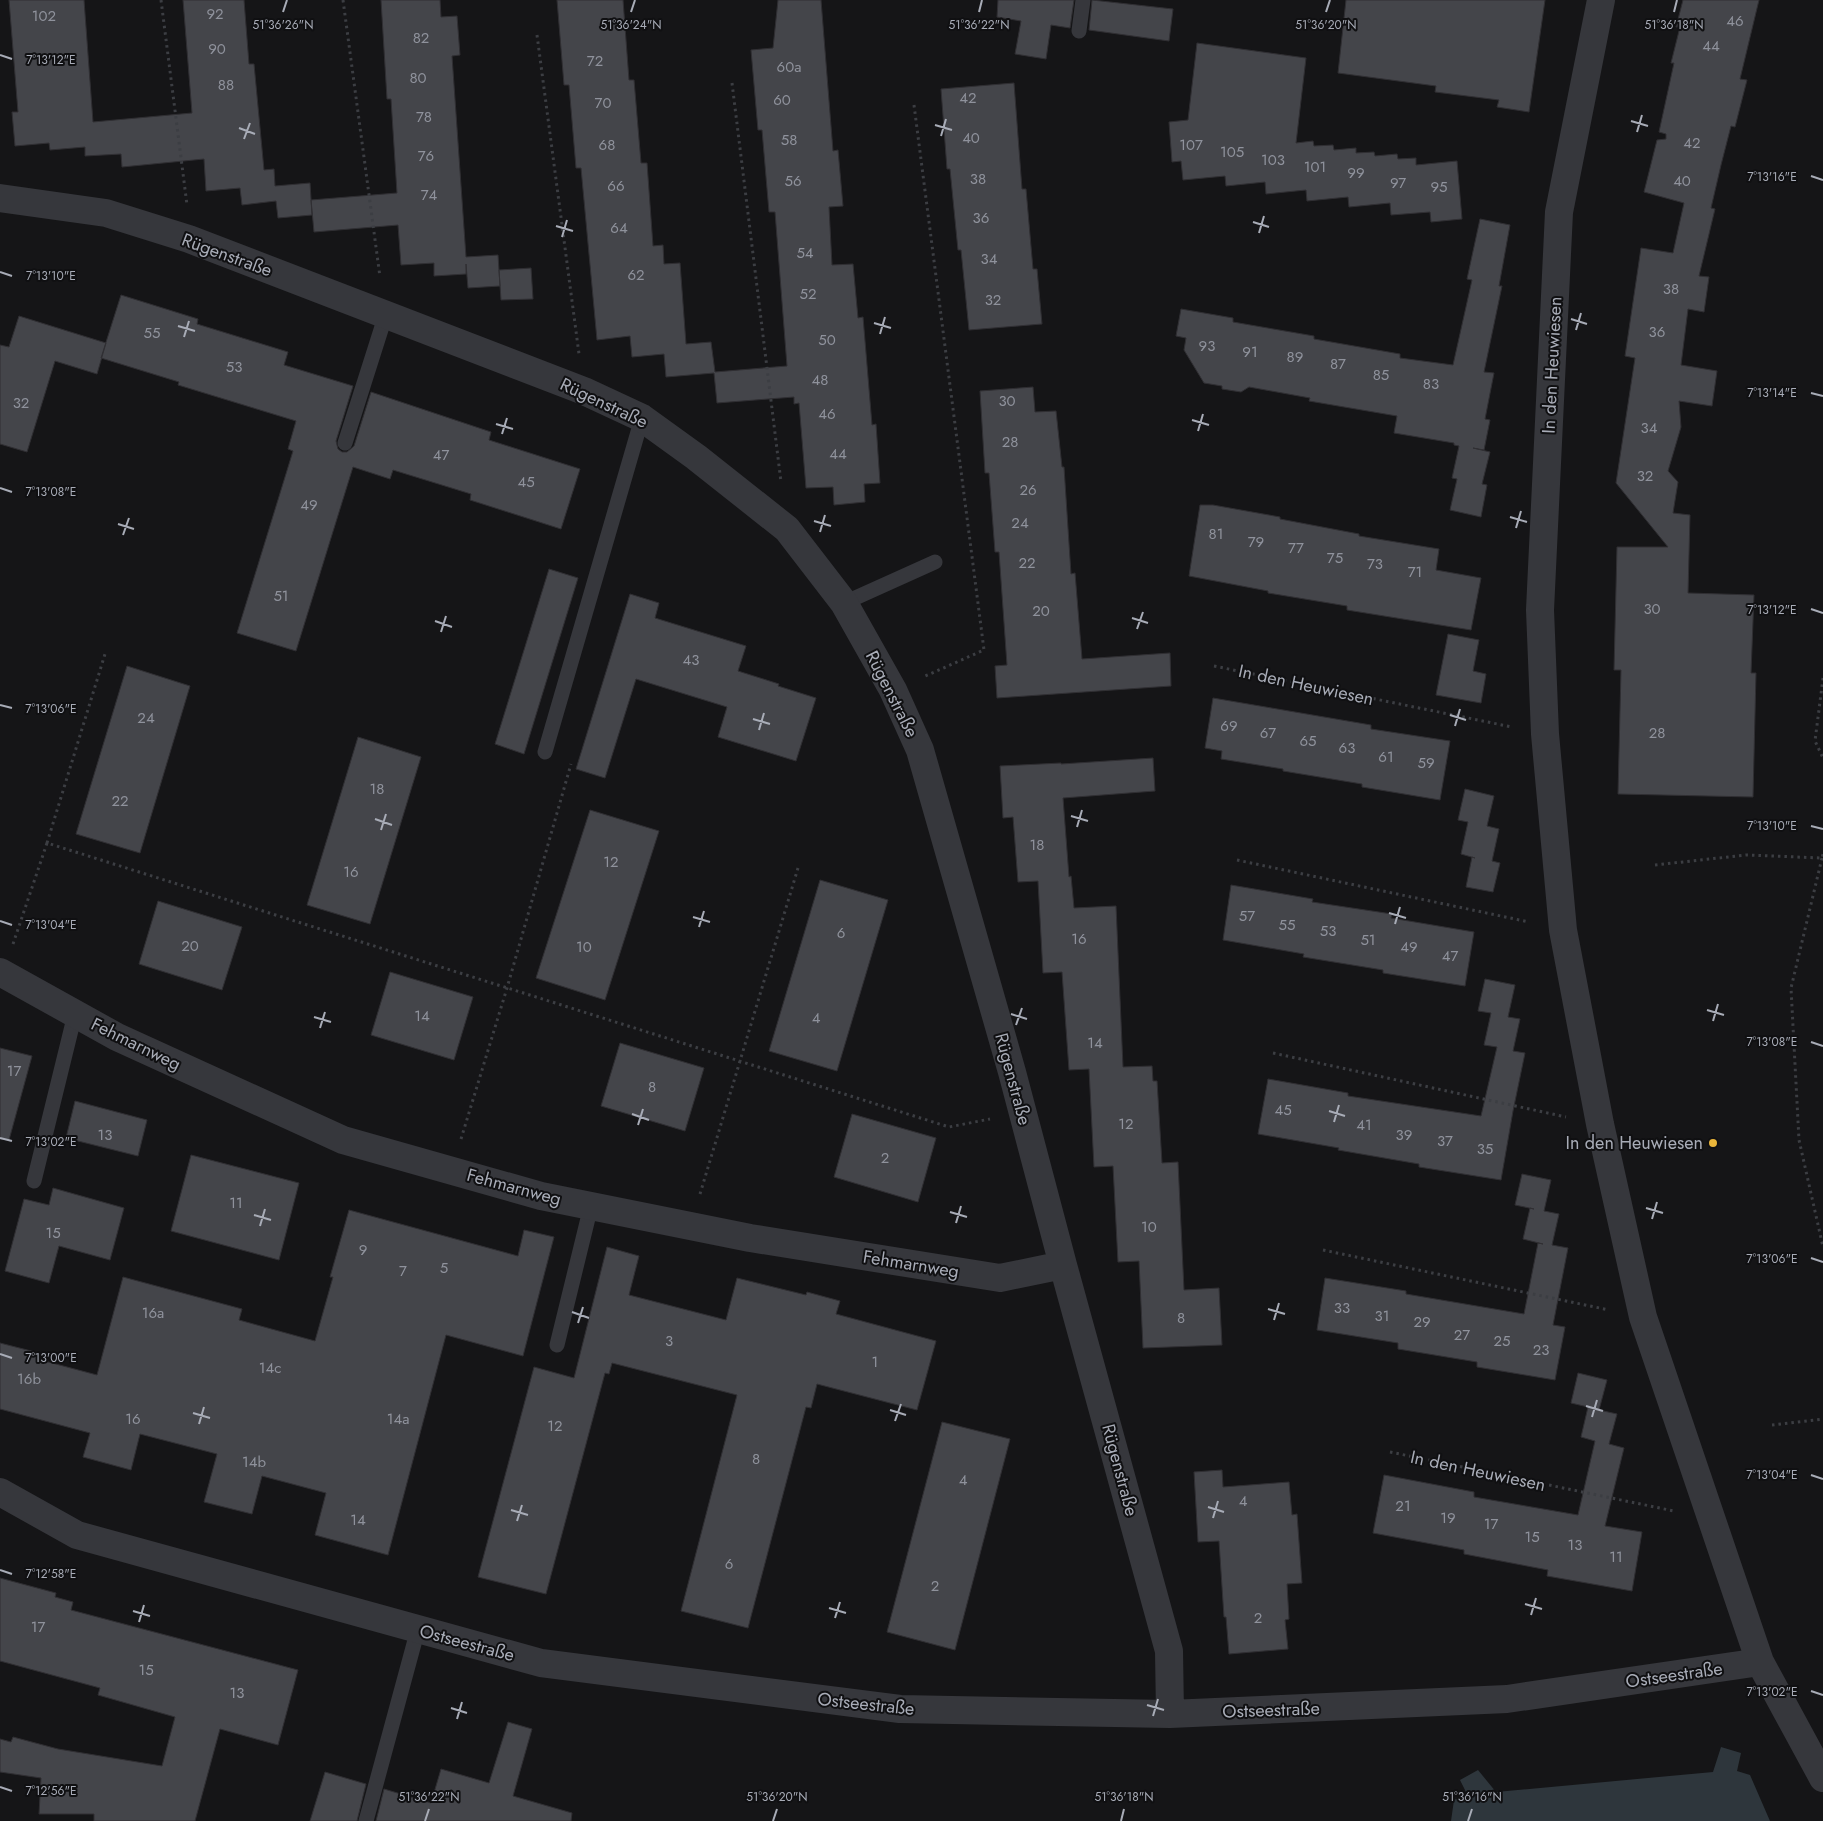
<svg xmlns="http://www.w3.org/2000/svg" width="1823" height="1821" viewBox="0 0 1823 1821" font-family="Jost,sans-serif">
<style>
.water{fill:#2e363c}
.building{fill:#44454a;stroke:#302f33}
.lines{fill:none;stroke-linecap:round;stroke-linejoin:round}
.path{stroke:#3c3e43;stroke-width:3;stroke-dasharray:2.5 4;stroke-linecap:butt}
.service{stroke:#36373c;stroke-width:15}
.minor{stroke:#36373c;stroke-width:28}
.ticks{fill:none;stroke:#a8acb7;stroke-width:2}
.poi-dot{fill:#eab53a;stroke:#101012;stroke-width:2}
.labels{text-anchor:middle;dominant-baseline:central;stroke-width:4;stroke-linejoin:round;paint-order:stroke}
.number-label{font-size:15px;fill:#8f929c}
.street-label{font-size:18px;fill:#a8acb7;stroke:#101012}
.poi-label{font-size:18px;fill:#a8acb7;stroke:#101012;text-anchor:end}
.ticks-label{font-size:12px;text-anchor:middle;fill:#a8acb7;stroke:#101012;stroke-width:4;stroke-linejoin:round;paint-order:stroke}
</style>
<rect width="100%" height="100%" fill="#151517"/>
<!-- water -->
<path class="water" d="M1721 1747 1741 1753 1737 1771 1750 1775 1770 1821H1451L1454 1800 1467 1794 1460 1780 1478 1770 1496 1792 1713 1772Z"/>
<!-- building -->
<path class="building" d="M9 0H84L93 122 192 113 183 0H244L249 64H254L264 170 274 169 275 186 310 183 312 215 278 218 276 201 242 205 240 188 206 191 204 159 122 167 121 154 85 156V147L50 150 49 143 15 146 12 112H18Z
M381 0H440L441 17 457 16 460 55 452 56 466 257 498 255 500 286 468 288 466 264V274L434 276V263L401 265 398 225 314 232 311 200 397 193 391 99H387Z
M557 0H623L629 80H634L641 163H647L653 246 663 245 664 264 680 263 686 344 711 342 715 372 787 366 775 212H769L762 130H758L751 50 773 48 778 0H821L833 151 838 150 843 206 829 207 832 265 853 264 858 318 863 317 872 425 876 424 880 483 864 484 865 502 834 505 833 487 806 488 799 403 794 404V397L717 403 714 373 666 377 664 354 632 357 630 336 597 340 581 168H576L569 85H564Z
M998 0H1074L1070 28 1051 25 1046 59 1015 54 1021 21 997 17Z
M1092 0 1173 9 1169 41 1089 30Z
M1346 0H1545L1529 112 1497 107 1499 100 1435 92 1436 86 1338 73Z
M1683 0H1759L1740 79 1747 80 1735 127 1731 126 1721 165 1711 208 1715 209 1699 276 1709 277 1704 312 1688 309 1681 365 1717 371 1712 406 1679 401 1681 427 1668 471 1678 482 1673 513 1690 515 1688 593 1754 595 1751 673H1756L1753 797 1618 794 1621 670H1614L1617 547H1668L1616 483 1635 358 1625 356 1641 248 1673 253 1684 203 1644 192 1657 140 1666 139V134L1659 132 1674 63H1671L1680 27H1676Z
M1197 43 1306 58 1296 143 1313 141 1314 146 1333 145 1334 150 1356 148V153L1374 152 1375 156 1397 154 1398 159 1416 158V165L1457 161 1462 219 1431 222 1430 212 1391 215 1390 203 1349 207 1348 197 1307 201 1306 190 1266 194 1265 182 1226 186 1225 176 1183 180 1181 161 1172 162 1169 122 1188 120Z
M1014 83 1022 189H1026L1033 269H1037L1042 324 969 330 961 250H958L950 169H947L941 89Z
M1480 219 1510 225 1499 286H1502L1484 372 1494 373 1485 419 1490 420 1484 450 1473 448 1490 452 1482 484 1487 485 1481 517 1450 510 1457 479 1452 478 1459 446 1454 445V443L1394 433 1397 416 1309 401 1310 398 1249 387 1241 392 1222 389V386L1204 383 1184 350 1186 338 1176 336 1181 309 1233 318V322L1314 336V339L1400 354V358L1453 365 1472 280 1467 279Z
M531 268 533 299 501 300 499 270Z
M121 295 198 319 197 324 288 352 284 365 353 386 336 441 338 449 342 452H347L354 446 371 392 491 432 489 440 580 469 561 529 470 500 471 494 393 470 390 479 353 467 296 651 237 633 293 451 288 449 296 421 178 385 179 382 101 358Z
M19 316 106 343 97 374 55 361 27 452 0 444V345L9 347Z
M1033 387 1035 412 1056 411 1062 467H1064L1071 574 1075 573 1082 659 1170 653 1171 686 997 698 995 666 1007 665 999 552H995L989 473H985L980 391Z
M1200 505H1213L1280 517V519L1359 534V536L1439 549 1436 570 1481 578 1471 630 1347 610V606L1268 593V591L1189 576Z
M549 569 578 578 524 754 495 744Z
M630 594 659 603 655 618 746 646 738 671 779 684 778 686 816 698 796 761 718 737 727 707 636 679 605 778 576 769Z
M1448 634 1479 640 1473 671 1486 674 1481 703 1436 695Z
M127 666 190 686 140 853 76 834Z
M1213 698 1371 725V729L1450 741 1440 800 1362 787V784L1283 771V769L1221 759 1222 751 1205 748Z
M358 737 421 757 370 924 307 905Z
M1153 758 1155 791 1063 798 1069 877 1071 876 1074 908 1116 906 1123 1067 1152 1066 1153 1081H1157L1162 1163 1178 1162 1184 1290 1219 1288 1222 1345 1143 1348 1139 1261 1118 1262 1113 1166 1094 1167 1089 1069 1069 1070 1062 972 1043 973 1038 881 1018 882 1013 817 1003 818 1000 766 1061 763V764Z
M1465 789 1494 796 1487 826 1499 829 1492 861 1500 863 1493 892 1466 887 1472 857 1475 858 1461 854 1468 822 1458 820Z
M590 810 659 831 605 1000 536 978Z
M820 880 888 900 837 1071 769 1051Z
M1231 885 1313 899 1312 902 1392 914 1391 918 1474 932 1465 986 1383 973V970L1303 957 1304 954 1223 940Z
M158 901 242 927 222 990 139 964Z
M390 972 473 997 454 1060 371 1035Z
M1485 979 1515 985 1508 1017 1520 1019 1513 1051 1525 1053 1513 1111 1501 1180 1419 1167V1164L1338 1150 1339 1148 1258 1134 1268 1079 1348 1093V1096L1481 1116 1497 1047 1484 1045 1491 1013 1478 1011Z
M620 1043 704 1068 685 1131 601 1106Z
M0 1048 32 1056 9 1140 0 1139Z
M75 1101 147 1120 138 1156 66 1138Z
M852 1114 936 1138 918 1202 834 1177Z
M191 1155 299 1183 279 1260 171 1231Z
M1522 1174 1551 1180 1544 1211 1559 1214 1552 1245 1568 1248 1553 1325 1565 1327 1555 1380 1477 1367V1362L1398 1349V1343L1317 1330 1325 1278 1406 1291V1294L1524 1314 1538 1243 1543 1244 1523 1239 1530 1208 1534 1209 1515 1205Z
M53 1188 124 1208 110 1260 59 1246 49 1283 5 1271 24 1199 49 1205Z
M349 1210 518 1256 524 1230 554 1237 523 1356 446 1335 388 1555 315 1535 326 1493 262 1476 252 1514 204 1502 217 1454 140 1434 131 1470 83 1457 90 1433 0 1409V1343L39 1353 37 1359 97 1375 123 1277 242 1309 239 1320 315 1341 333 1277H330Z
M607 1247 639 1256 629 1295 726 1320 737 1278 806 1295 807 1292 840 1301 836 1314 936 1341 917 1410 817 1384 811 1408 806 1407 748 1628 681 1611 737 1395 612 1363 609 1374 605 1373 546 1594 478 1577 534 1367 574 1378Z
M1578 1373 1607 1380 1599 1410 1617 1414 1609 1444 1624 1448 1605 1526 1642 1532 1632 1591 1547 1576 1548 1570 1464 1554V1550L1373 1533 1384 1475 1474 1492V1497L1578 1515 1595 1441 1581 1437 1588 1407 1571 1403Z
M942 1422 1010 1439 955 1650 887 1632Z
M1222 1470 1223 1487 1289 1482 1292 1515 1297 1514 1302 1583 1287 1584 1289 1619 1285 1620 1288 1649 1229 1654 1226 1617H1224L1219 1541 1198 1542 1194 1472Z
M0 1578 56 1593 55 1597 73 1602 71 1610 298 1670 278 1745 220 1729 195 1821H94V1814H39L41 1778 0 1772V1739L11 1742 13 1737 58 1749 162 1766 175 1717 98 1695 100 1688 0 1661Z
M508 1722 532 1729 513 1796 572 1813 571 1821H376L384 1789 431 1803 441 1769 489 1783Z
M325 1772 366 1784 357 1821H310Z"/>
<g class="lines">
<!-- path -->
<path class="path" d="M161 0 187 205
M343 0 380 277
M537 35 579 354
M732 83 781 482
M914 105 984 650 923 677
M1214 666 1512 727
M1823 678 1815 741 1823 758
M47 843 105 654
M1822 858 1791 988 1799 1140 1823 1247
M1237 860 1529 922
M1655 865 1746 855 1822 858 1823 854
M13 944 47 843 949 1127 990 1119
M1273 1053 1566 1117
M461 1139 507 988 571 764
M700 1194 798 868
M1323 1250 1609 1310
M1772 1425 1823 1419
M1390 1452 1674 1511"/>
<!-- service -->
<path class="service" d="M1079 31 1083 0
M345 443 386 314
M844 603 935 562
M545 752 642 418
M34 1181 75 1014
M557 1345 591 1206
M366 1821 418 1629"/>
<!-- minor -->
<path class="minor" d="M1601 0 1559 212 1540 610 1545 734 1563 930 1600 1124 1643 1317 1760 1662 1823 1778
M0 198 106 213 189 239 584 391 642 418 696 457 787 529 844 603 893 690 920 750 1012 1072 1063 1265 1169 1651 1170 1714
M0 972 117 1037 343 1140 541 1196 750 1238 1000 1278 1063 1265
M0 1492 77 1535 541 1663 900 1709 1170 1714 1507 1699 1760 1662"/>
</g>
<!-- ticks -->
<path class="ticks" d="M283 12 287 0M631 12 635 0M979 12 982 0M1326 12 1330 0M1674 12 1677 0M0 55 12 59M1631 121 1648 126M935 125 952 130M239 128 255 134M1637 132 1642 115M941 136 946 119M244 139 250 123M1811 176 1823 180M1253 222 1269 227M556 226 573 231M1259 233 1264 216M562 237 567 220M0 272 12 276M1571 319 1587 324M874 323 891 328M178 326 195 331M1576 330 1581 313M880 334 885 317M184 337 189 321M1811 393 1823 396M1192 420 1209 425M496 424 513 429M1198 431 1203 414M502 434 507 418M0 488 12 492M1510 517 1527 522M814 521 831 526M118 524 134 529M1516 528 1521 511M820 532 825 515M123 535 129 518M1811 609 1823 613M1132 618 1148 623M435 621 452 627M1137 629 1143 612M441 632 446 616M0 705 12 708M1450 715 1466 720M753 719 770 724M1455 726 1460 709M759 730 764 713M1071 816 1088 821M375 819 392 825M1811 826 1823 829M1077 827 1082 810M381 830 386 814M1389 913 1406 918M693 917 710 922M0 921 12 925M1395 924 1400 907M699 927 704 911M1707 1010 1724 1015M1011 1014 1027 1019M314 1017 331 1022M1713 1021 1718 1004M1016 1025 1022 1008M320 1028 325 1012M1811 1042 1823 1046M1329 1111 1345 1116M632 1114 649 1120M1334 1122 1339 1105M638 1125 643 1109M0 1138 12 1141M1646 1208 1663 1213M950 1212 967 1217M254 1215 271 1220M1652 1219 1657 1202M956 1223 961 1206M260 1226 265 1209M1811 1258 1823 1262M1268 1309 1285 1314M572 1312 589 1318M1274 1320 1279 1303M578 1323 583 1307M0 1354 12 1358M1586 1406 1603 1411M890 1410 906 1415M193 1413 210 1418M1592 1417 1597 1400M895 1421 901 1404M199 1424 204 1407M1811 1475 1823 1479M1208 1507 1224 1512M511 1510 528 1515M1213 1518 1218 1501M517 1521 522 1505M0 1570 12 1574M1525 1604 1542 1609M829 1608 846 1613M133 1611 150 1616M1531 1615 1536 1598M835 1618 840 1602M139 1622 144 1605M1811 1691 1823 1695M1147 1705 1164 1710M451 1708 467 1713M1153 1716 1158 1699M457 1719 462 1702M0 1787 12 1791M425 1821 429 1809M773 1821 777 1809M1121 1821 1124 1809M1468 1821 1472 1809"/>
<!-- markers -->
<circle class="poi-dot" cx="1713" cy="1143" r="5"/>
<g class="labels">
<!-- number labels -->
<g class="number-label">
<text x="215" y="14">92</text>
<text x="44" y="16">102</text>
<text x="1735" y="21">46</text>
<text x="421" y="38">82</text>
<text x="1711" y="46">44</text>
<text x="217" y="49">90</text>
<text x="595" y="61">72</text>
<text x="789" y="67">60a</text>
<text x="418" y="78">80</text>
<text x="226" y="85">88</text>
<text x="968" y="98">42</text>
<text x="782" y="100">60</text>
<text x="603" y="103">70</text>
<text x="424" y="117">78</text>
<text x="971" y="138">40</text>
<text x="789" y="140">58</text>
<text x="1692" y="143">42</text>
<text x="607" y="145">68</text>
<text x="1191" y="145">107</text>
<text x="1232" y="152">105</text>
<text x="426" y="156">76</text>
<text x="1273" y="160">103</text>
<text x="1315" y="167">101</text>
<text x="1356" y="173">99</text>
<text x="978" y="179">38</text>
<text x="793" y="181">56</text>
<text x="1682" y="181">40</text>
<text x="1398" y="183">97</text>
<text x="616" y="186">66</text>
<text x="1439" y="187">95</text>
<text x="429" y="195">74</text>
<text x="981" y="218">36</text>
<text x="619" y="228">64</text>
<text x="805" y="253">54</text>
<text x="989" y="259">34</text>
<text x="636" y="275">62</text>
<text x="1671" y="289">38</text>
<text x="808" y="294">52</text>
<text x="993" y="300">32</text>
<text x="1657" y="332">36</text>
<text x="152" y="333">55</text>
<text x="827" y="340">50</text>
<text x="1207" y="346">93</text>
<text x="1250" y="352">91</text>
<text x="1295" y="357">89</text>
<text x="1338" y="364">87</text>
<text x="234" y="367">53</text>
<text x="1381" y="375">85</text>
<text x="820" y="380">48</text>
<text x="1431" y="384">83</text>
<text x="1007" y="401">30</text>
<text x="21" y="403">32</text>
<text x="827" y="414">46</text>
<text x="1649" y="428">34</text>
<text x="1010" y="442">28</text>
<text x="838" y="454">44</text>
<text x="441" y="455">47</text>
<text x="1645" y="476">32</text>
<text x="526" y="482">45</text>
<text x="1028" y="490">26</text>
<text x="309" y="505">49</text>
<text x="1020" y="523">24</text>
<text x="1216" y="534">81</text>
<text x="1256" y="542">79</text>
<text x="1296" y="548">77</text>
<text x="1335" y="558">75</text>
<text x="1027" y="563">22</text>
<text x="1375" y="564">73</text>
<text x="1415" y="572">71</text>
<text x="281" y="596">51</text>
<text x="1652" y="609">30</text>
<text x="1041" y="611">20</text>
<text x="691" y="660">43</text>
<text x="146" y="718">24</text>
<text x="1229" y="726">69</text>
<text x="1268" y="733">67</text>
<text x="1657" y="733">28</text>
<text x="1308" y="741">65</text>
<text x="1347" y="748">63</text>
<text x="1386" y="757">61</text>
<text x="1426" y="763">59</text>
<text x="377" y="789">18</text>
<text x="120" y="801">22</text>
<text x="1037" y="845">18</text>
<text x="611" y="862">12</text>
<text x="351" y="872">16</text>
<text x="1247" y="916">57</text>
<text x="1287" y="925">55</text>
<text x="1328" y="931">53</text>
<text x="841" y="933">6</text>
<text x="1079" y="939">16</text>
<text x="1368" y="940">51</text>
<text x="190" y="946">20</text>
<text x="584" y="947">10</text>
<text x="1409" y="947">49</text>
<text x="1450" y="956">47</text>
<text x="422" y="1016">14</text>
<text x="816" y="1018">4</text>
<text x="1095" y="1043">14</text>
<text x="14" y="1071">17</text>
<text x="652" y="1087">8</text>
<text x="1283" y="1110">45</text>
<text x="1126" y="1124">12</text>
<text x="1364" y="1125">41</text>
<text x="105" y="1135">13</text>
<text x="1404" y="1135">39</text>
<text x="1445" y="1141">37</text>
<text x="1485" y="1149">35</text>
<text x="885" y="1158">2</text>
<text x="236" y="1203">11</text>
<text x="1149" y="1227">10</text>
<text x="53" y="1233">15</text>
<text x="363" y="1250">9</text>
<text x="444" y="1268">5</text>
<text x="403" y="1271">7</text>
<text x="1342" y="1308">33</text>
<text x="153" y="1313">16a</text>
<text x="1382" y="1316">31</text>
<text x="1181" y="1318">8</text>
<text x="1422" y="1322">29</text>
<text x="1462" y="1335">27</text>
<text x="669" y="1341">3</text>
<text x="1502" y="1341">25</text>
<text x="1541" y="1350">23</text>
<text x="875" y="1362">1</text>
<text x="270" y="1368">14c</text>
<text x="29" y="1379">16b</text>
<text x="133" y="1419">16</text>
<text x="398" y="1419">14a</text>
<text x="555" y="1426">12</text>
<text x="756" y="1459">8</text>
<text x="254" y="1462">14b</text>
<text x="963" y="1480">4</text>
<text x="1243" y="1501">4</text>
<text x="1403" y="1506">21</text>
<text x="1448" y="1518">19</text>
<text x="358" y="1520">14</text>
<text x="1491" y="1524">17</text>
<text x="1532" y="1537">15</text>
<text x="1575" y="1545">13</text>
<text x="1616" y="1557">11</text>
<text x="729" y="1564">6</text>
<text x="935" y="1586">2</text>
<text x="1258" y="1618">2</text>
<text x="38" y="1627">17</text>
<text x="146" y="1670">15</text>
<text x="237" y="1693">13</text>
</g>
<!-- street labels -->
<g class="street-label">
<text transform="translate(227 255) rotate(20)">Rügenstraße</text>
<text transform="translate(1552 365) rotate(-87)">In den Heuwiesen</text>
<text transform="translate(604 403) rotate(25)">Rügenstraße</text>
<text transform="translate(1306 685) rotate(12)">In den Heuwiesen</text>
<text transform="translate(892 694) rotate(63)">Rügenstraße</text>
<text transform="translate(136 1044) rotate(26)">Fehmarnweg</text>
<text transform="translate(1013 1079) rotate(75)">Rügenstraße</text>
<text transform="translate(514 1187) rotate(15)">Fehmarnweg</text>
<text transform="translate(911 1264) rotate(9)">Fehmarnweg</text>
<text transform="translate(1120 1470) rotate(75)">Rügenstraße</text>
<text transform="translate(1478 1471) rotate(12)">In den Heuwiesen</text>
<text transform="translate(467 1643) rotate(15)">Ostseestraße</text>
<text transform="translate(1674 1675) rotate(-8)">Ostseestraße</text>
<text transform="translate(866 1704) rotate(6)">Ostseestraße</text>
<text transform="translate(1271 1710) rotate(-2)">Ostseestraße</text>
</g>
<!-- poi labels -->
<g class="poi-label">
<text x="1703" y="1143">In den Heuwiesen</text>
</g>
</g>
<g class="ticks-label">
<text x="283" y="29">51°36'26"N</text>
<text x="631" y="29">51°36'24"N</text>
<text x="979" y="29">51°36'22"N</text>
<text x="1326" y="29">51°36'20"N</text>
<text x="1674" y="29">51°36'18"N</text>
<text x="51" y="64">7°13'12"E</text>
<text x="1772" y="181">7°13'16"E</text>
<text x="51" y="280">7°13'10"E</text>
<text x="1772" y="397">7°13'14"E</text>
<text x="51" y="496">7°13'08"E</text>
<text x="1772" y="614">7°13'12"E</text>
<text x="51" y="713">7°13'06"E</text>
<text x="1772" y="830">7°13'10"E</text>
<text x="51" y="929">7°13'04"E</text>
<text x="1772" y="1046">7°13'08"E</text>
<text x="51" y="1146">7°13'02"E</text>
<text x="1772" y="1263">7°13'06"E</text>
<text x="51" y="1362">7°13'00"E</text>
<text x="1772" y="1479">7°13'04"E</text>
<text x="51" y="1578">7°12'58"E</text>
<text x="1772" y="1696">7°13'02"E</text>
<text x="51" y="1795">7°12'56"E</text>
<text x="429" y="1801">51°36'22"N</text>
<text x="777" y="1801">51°36'20"N</text>
<text x="1124" y="1801">51°36'18"N</text>
<text x="1472" y="1801">51°36'16"N</text>
</g>
</svg>
